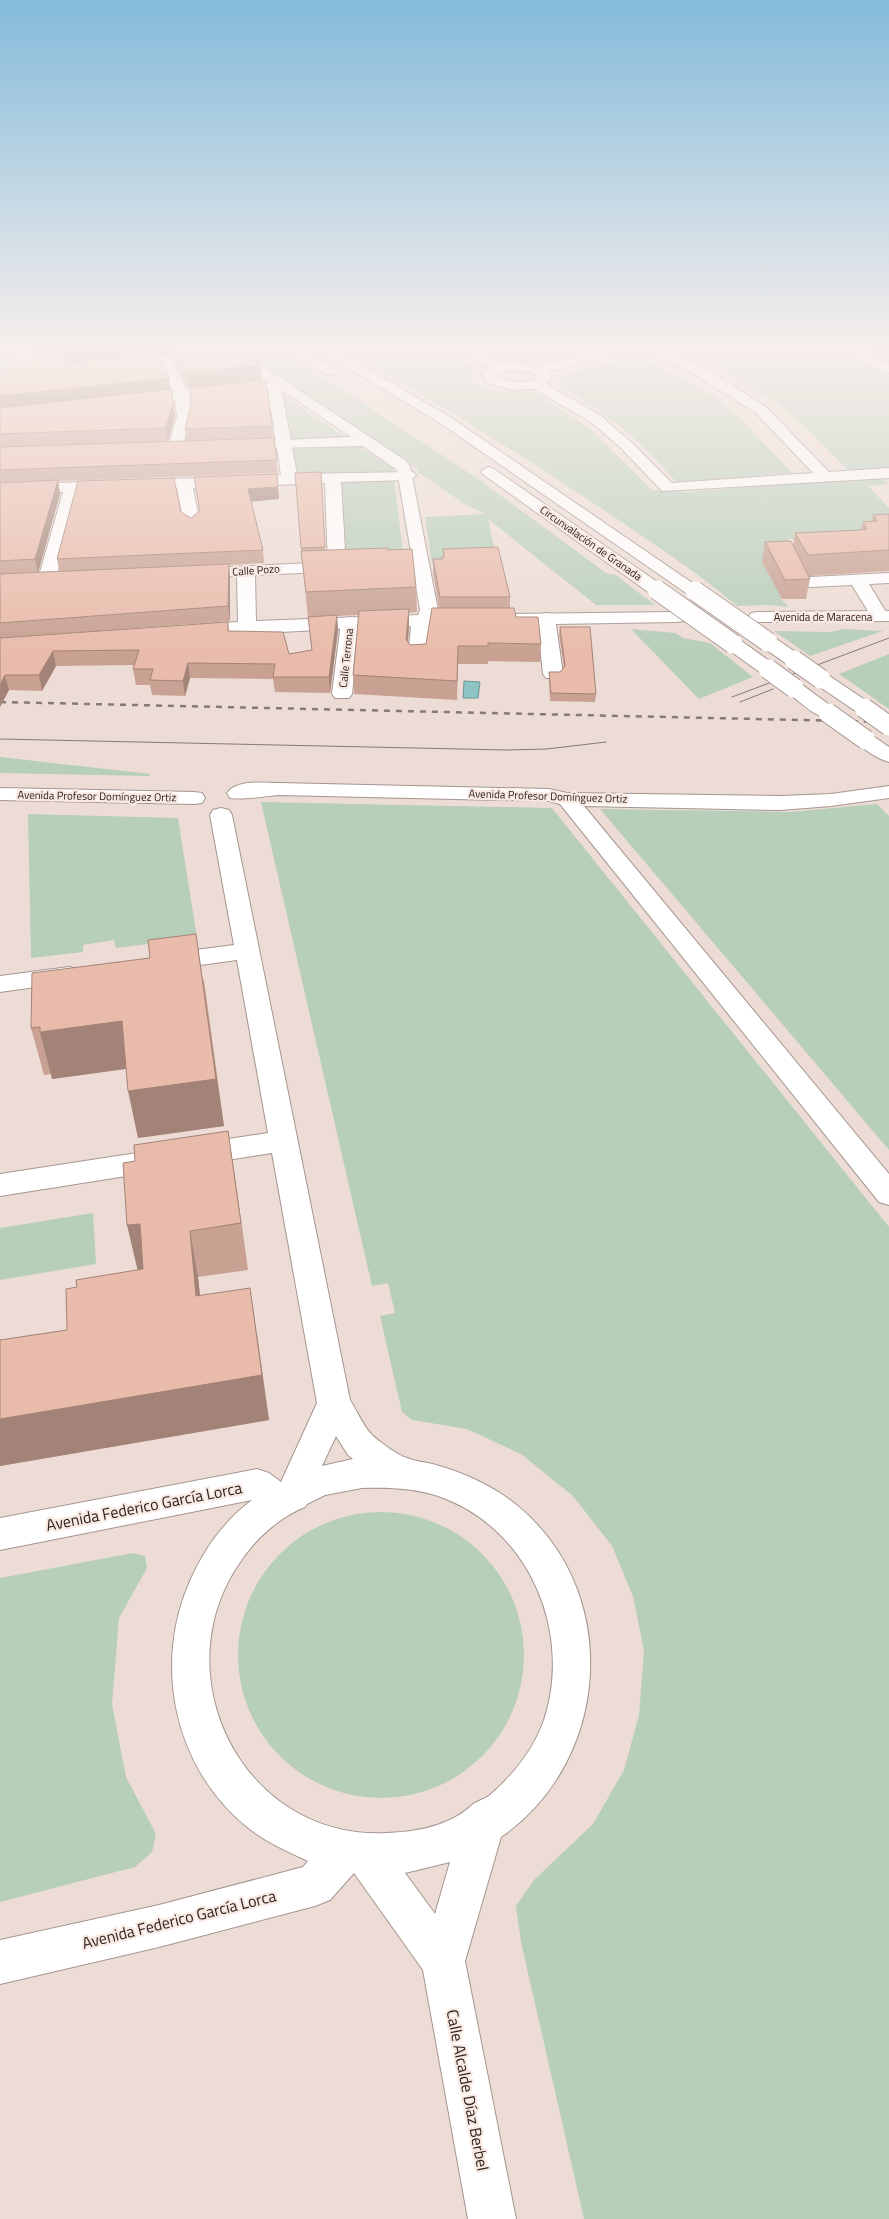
<svg xmlns="http://www.w3.org/2000/svg" width="889" height="2219" viewBox="0 0 889 2219" font-family="'Titillium Web',sans-serif">
<style>
.green{fill:#b7ceb9}
.water{fill:#8dc5c5;stroke:#6f9594}
.lines{fill:none;stroke-linecap:round;stroke-linejoin:round}
.street-casing{stroke:#a5958f;stroke-width:2}
.secondary-casing{stroke:#a5958f;stroke-width:2}
.highway-casing{stroke:#a5958f;stroke-width:2}
.street{fill:#fff;fill-rule:evenodd}
.secondary{fill:#fff;fill-rule:evenodd}
.highway{fill:#fff;fill-rule:evenodd}
.tram{stroke:#857a75;stroke-width:1}
.rail{stroke:#857a75;stroke-width:2.5;stroke-dasharray:6 6;stroke-linecap:butt}
.highway-bridge-casing{stroke:#a5958f;stroke-width:21;stroke-linecap:butt}
.highway-bridge{stroke:#fff;stroke-width:19}
.wall{fill:#c8a192}
.shaded-wall{fill:#a38377}
.building{fill:#e9bbaa;stroke:#a38377}
.labels{text-anchor:middle;dominant-baseline:central;stroke-width:4.5;stroke-linejoin:round;paint-order:stroke}
.far-street-label{font-size:11px;fill:#2a2422;stroke:#fae9e2}
.near-street-label{font-size:16px;fill:#2a2422;stroke:#fae9e2}
</style>
<rect width="100%" height="100%" fill="#eddcd5"/>
<!-- green -->
<path class="green" d="M0 344H24L9 368 0 373Z
M226 344H264L338 387 477 478 606 573 616 575 655 605H596L488 519 497 561 432 563 425 517 486 514 466 505 418 472 416 468Z
M336 344H425L476 368 470 374 472 381 496 391 533 392 560 408 589 428 652 490 686 492 878 477 889 484 868 486 889 508V536L788 539 790 552 781 599 789 607 767 605 737 606C697 572 654 544 611 515 521 454 429 398 336 344Z
M481 344H599L532 361 515 360Z
M685 344H845L865 361 889 370V471L850 472 787 410 712 363 676 346Z
M639 356 708 393 736 414 792 473 676 482C640 440 607 412 558 385L565 375Z
M281 394 348 439 289 440Z
M357 445 393 468 394 472 294 476 290 447Z
M394 480 404 560 342 562 337 482Z
M631 629 676 633 683 638 710 643 753 677 699 699Z
M843 629 883 631 810 656 774 631 830 632Z
M889 654V709L839 674Z
M0 757 150 774 149 776 0 773Z
M261 802 552 808 889 1227V2219H584L521 1942 516 1906 534 1880 593 1824 624 1770 639 1715 644 1651 633 1596 612 1546 573 1496 521 1454 467 1429 412 1420 402 1412 380 1316 395 1313 388 1283 372 1286Z
M877 804 889 816V1150L600 809 790 812Z
M28 814 178 818 197 938 116 948 114 940 83 945V952L31 958Z
M93 1213 96 1264 0 1280V1228Z
M238 1655a143 143 0 1 1 286 0a143 143 0 1 1-286 0Z
M133 1553 145 1556 147 1568 119 1618 112 1704 126 1777 156 1834 152 1852 135 1867 0 1902V1578Z"/>
<!-- water -->
<path class="water" d="M464 681 480 682 478 698H463Z"/>
<g class="lines">
<defs>
<path id="street" d="M443 344H460L502 364 508 362 539 366 626 344H651L706 369 766 407 829 472 889 468V478L662 491 621 448 591 422 534 389 512 390 486 382 483 373 490 368ZM640 348 696 375 756 413 813 473 672 483 631 442 601 416 546 384 553 376 548 372ZM509 370 530 372 538 377C527 385 510 383 497 377V375Z
M165 357 172 361 187 390 286 381 288 384 281 388 297 474 413 472 416 475 413 478 408 480 341 482 346 566 343 570H331L328 566 325 483 193 488 200 524 192 529 184 524 177 488 79 492 56 579 53 583H41L38 579 63 492 0 495V485L281 475 268 390 189 398 191 416 182 448 175 452 170 451 168 448 177 416 175 400 136 404 129 400 136 396 173 392 160 365 123 368 116 364 123 360Z
M889 573V583L869 584 889 617 886 621H874L852 585 811 587 805 586 802 582 805 578 811 577Z
M546 613 552 614 555 618 563 674 560 678H546L543 674 537 618 540 614Z
M425 614 431 615 434 619 429 627 426 657 424 661H410L408 657 411 627 419 615Z
M350 617 356 618 359 622 352 694 349 698H335L332 694 341 622 344 618Z
M279 783 549 789 567 793 780 796 831 794 889 786V798L831 806 780 810 584 806 889 1174V1205L879 1202 560 804 549 801 279 795C266 796 242 800 230 798L227 793C237 779 264 783 279 783Z
M0 788 194 792 202 793 205 798 202 803 194 804 0 800Z
M221 808 229 810 232 815 350 1400C357 1411 363 1426 372 1435 380 1442 397 1455 407 1458 416 1462 427 1462 436 1465 464 1473 491 1485 514 1503 623 1589 612 1760 501 1837L465 1961 516 2219H468L423 1970 354 1873 330 1900 315 1906 159 1947 0 1984V1940L159 1905 303 1867 308 1861C286 1851 264 1841 246 1826 174 1767 153 1664 190 1581 204 1549 224 1521 252 1500L0 1550V1518L257 1469 269 1473 281 1482 317 1403 272 1153 0 1196V1174L268 1133 237 960 164 970 155 968 152 962 155 956 164 954 234 945 210 815 213 810ZM336 1436 348 1455 353 1459 322 1466ZM362 1488C388 1487 414 1488 438 1496 529 1527 573 1632 544 1720 534 1749 513 1775 490 1795 485 1799 477 1801 472 1805 450 1826 417 1832 386 1833 242 1840 159 1672 243 1558 258 1536 282 1516 305 1507L307 1504 325 1495ZM450 1862 435 1914 405 1873Z
M69 967 78 969 81 975 78 981 0 992V976Z"/>
<path id="secondary" d="M28 344H41L22 372 0 385V375L12 366Z
M213 344H228L405 460 410 466 438 610 436 615 677 612 683 613 686 617 683 621 677 622 373 627 191 637 184 635 182 631 184 627 191 625 238 622 237 576 193 578 187 577 184 573 187 569 412 558 397 470 363 446 233 449 231 446 238 442 351 437ZM413 568 420 610 418 615 256 621 255 575Z
M843 344H857L873 358 889 364V373L863 364Z
M889 611V621L757 622 751 621 748 617 751 613 757 612Z"/>
<path id="highway" d="M278 344H294L338 371 331 375 326 374Z
M309 344H325L450 417 704 591 701 595H689L440 423Z
M489 467 494 469 663 586 666 590 663 594H651L484 475 481 472 484 469Z
M768 636 775 638 801 656 803 660 801 664H787L761 646 759 642 761 638Z
M733 638 740 640 775 665 778 669 775 673H761L726 648 724 644 726 640Z
M821 673 828 675 871 704 874 708 871 712H857L814 683 811 679 814 675Z
M794 682 801 684 835 709 838 713 835 717C818 722 801 702 787 692L784 688 787 684Z
M866 734 873 736 889 747V762C878 759 863 750 856 740L859 736Z"/>
</defs>
<!-- street casing -->
<use href="#street" class="street-casing"/>
<!-- secondary casing -->
<use href="#secondary" class="secondary-casing"/>
<!-- highway casing -->
<use href="#highway" class="highway-casing"/>
<!-- street -->
<use href="#street" class="street"/>
<!-- secondary -->
<use href="#secondary" class="secondary"/>
<!-- highway -->
<use href="#highway" class="highway"/>
<!-- tram -->
<path class="tram" d="M732 697 889 638
M740 702 773 689
M0 739 507 750 547 749 606 742"/>
<!-- rail -->
<path class="rail" d="M0 702 889 722"/>
<defs>
<path id="highway-bridge" d="M657 590 733 644
M695 591 768 642
M794 660 821 679
M768 669 794 688
M864 708 889 726
M828 713 866 740"/>
</defs>
<!-- highway-bridge casing -->
<use href="#highway-bridge" class="highway-bridge-casing"/>
<!-- highway-bridge -->
<use href="#highway-bridge" class="highway-bridge"/>
</g>
<!-- wall -->
<path class="wall" d="M34 344H214V347L262 380 188 388 174 360 165 355 158 356 169 378 175 416 168 441H186L185 429 272 426 278 473 58 481 60 494 38 572 59 571 57 559 181 512 191 518 200 512 194 477 278 487 279 499 251 501 263 550 264 563 229 565 230 578V621L34 636 228 622 229 631 289 654 312 650 308 617 302 561 295 473 321 472 325 550H388L416 587 417 612 409 613V627L408 642 410 645 426 644 439 608 433 573V559H442V557H443V549L510 597V608L516 617 541 644 540 662 488 661V664H458L457 700 354 694 353 675 359 615 337 616 338 630 330 693 275 692 273 679 190 678 185 696 152 695 150 685H136L133 669 134 665 56 666 42 691 9 690 0 707V374L33 361 30 347 34 345Z
M860 344H889V362L874 356Z
M889 514V571L809 576 810 579 806 599H782L762 562 765 542 793 546 795 533 861 530 863 522 872 521 873 515Z
M560 627 596 694 595 702 550 701 549 680V672H560L564 668 559 635Z
M204 980 224 1126 138 1138 126 1069 52 1079 51 1074 44 1075 31 1028Z
M228 1131 248 1270 198 1277 200 1296 257 1333 269 1420 0 1466V1340L67 1330 77 1287 138 1270 135 1161Z"/>
<!-- shaded-wall -->
<path class="shaded-wall" d="M120 344H163L165 355 62 364 59 349Z
M191 344H214V351L193 360Z
M260 365 262 380 188 388 186 373Z
M169 378 170 390 0 409V396Z
M173 403 175 416 168 441 166 428Z
M277 474 279 499 249 502 248 489Z
M58 480 60 494 38 573 35 559Z
M229 564 230 578V621L228 606Z
M409 609V627L406 657V639Z
M337 615 338 630 330 693 329 677Z
M53 651 56 666 42 691 39 675Z
M188 663 190 678 185 696 183 681Z
M5 675 9 690 0 707V685Z
M196 934 224 1126 138 1138 128 1091Z
M122 1021 132 1068 52 1079 40 1032Z
M228 1131 235 1178 248 1270 241 1223Z
M140 1224 150 1270 138 1272 127 1225Z
M190 1231 198 1277 205 1342 196 1296Z
M250 1288 269 1420 0 1466V1419Z"/>
<!-- building -->
<path class="building" d="M35 344H120L59 349 30 347Z
M170 344H191V345L200 349 228 345 260 365 186 373 172 345Z
M875 344H889V350L876 345Z
M157 355 169 378 0 396V374L23 361 81 362Z
M259 381 266 385 272 426 185 429 191 405 190 388Z
M172 389 173 403 166 428 0 434V408Z
M274 438 277 460 0 470V447Z
M321 472 325 547 301 548 295 473Z
M277 474 278 487 248 489 263 550 57 559 78 481 174 478 181 512 191 518 200 511 194 477Z
M58 480 35 559 0 561V483Z
M889 514V550L808 555 795 533 861 530 867 529 863 522 877 521 873 515Z
M791 541 810 579 785 580 765 542Z
M498 547 510 597H440L433 559H442V557H444L443 549Z
M388 548V550L412 549 416 587 306 592 301 551Z
M229 564 228 606 0 623V574Z
M432 608H514L516 617H538L541 644 488 643V646H458L457 681 353 675 359 611 409 609 406 639 410 645 426 644Z
M337 615 329 677H273L275 664 188 663 183 681 150 680 153 669H133L139 650 53 651 39 675H5L0 685V638L228 622V631L283 632 289 654 312 650 308 617Z
M560 627H590L596 694 551 693 549 672H560L565 666Z
M196 934 216 1079 128 1091 122 1021 40 1032V1027L31 1028 32 973 150 958 148 940Z
M228 1131 241 1223 190 1231 196 1296 250 1288 262 1375 0 1419V1340L67 1330 66 1289 77 1287 76 1280 143 1269 140 1224 127 1225 123 1163 135 1161 134 1145Z"/>
<!-- sky -->
<linearGradient id="sky" x2="0" y2="1"><stop stop-color="#83bbda"/><stop offset="0.53" stop-color="#f7efec"/><stop offset="1" stop-color="#f7efec" stop-opacity="0"/></linearGradient>
<rect width="889" height="655" fill="url(#sky)"/>
<g class="labels">
<!-- far-street labels -->
<g class="far-street-label">
<text transform="translate(591 543) rotate(35)">Circunvalación de Granada</text>
<text transform="translate(256 570) rotate(-4)">Calle Pozo</text>
<text x="823" y="617">Avenida de Maracena</text>
<text transform="translate(346 658) rotate(-84)">Calle Terrona</text>
<text transform="translate(97 796) rotate(1)">Avenida Profesor Domínguez Ortiz</text>
<text transform="translate(548 796) rotate(2)">Avenida Profesor Domínguez Ortiz</text>
</g>
<!-- near-street labels -->
<g class="near-street-label">
<text transform="translate(144 1506) rotate(-11)">Avenida Federico García Lorca</text>
<text transform="translate(179 1919) rotate(-14)">Avenida Federico García Lorca</text>
<text transform="translate(468 2090) rotate(79)">Calle Alcalde Díaz Berbel</text>
</g>
</g>
</svg>
